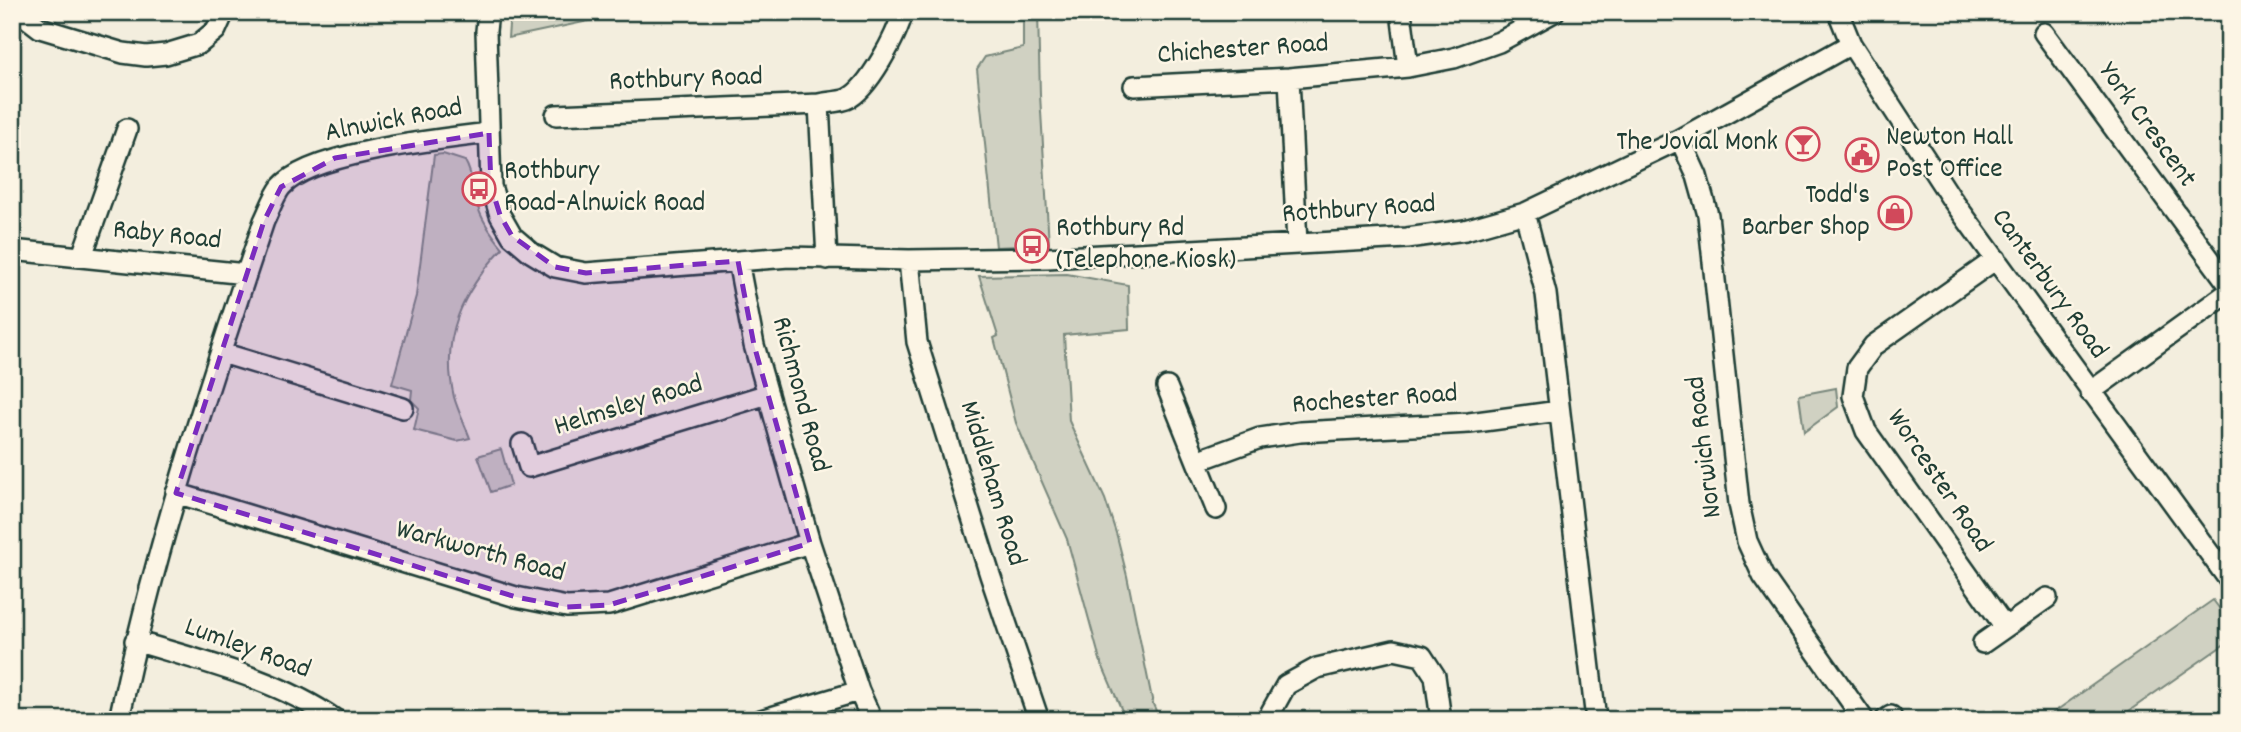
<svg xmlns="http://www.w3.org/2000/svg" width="2241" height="732" viewBox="0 0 2241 732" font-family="Dekko,sans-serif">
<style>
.green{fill:#d0d1c2;stroke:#78877b;stroke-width:2}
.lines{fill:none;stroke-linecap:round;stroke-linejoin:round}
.minor-casing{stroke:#1f3d34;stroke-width:24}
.minor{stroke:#fcf5e5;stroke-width:19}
.marked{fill:#7b2cbf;fill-opacity:0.2;stroke:#7b2cbf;stroke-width:5;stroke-dasharray:14 9;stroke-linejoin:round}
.labels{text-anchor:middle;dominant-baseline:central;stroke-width:5;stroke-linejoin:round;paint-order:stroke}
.street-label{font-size:28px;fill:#1f3d34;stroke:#fcf5e5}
.poi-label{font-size:28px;fill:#1f3d34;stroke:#fcf5e5;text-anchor:start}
</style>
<rect width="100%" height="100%" fill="#f3eede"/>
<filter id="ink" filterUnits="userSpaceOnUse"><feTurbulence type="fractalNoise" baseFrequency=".0143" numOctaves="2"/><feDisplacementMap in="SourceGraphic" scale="14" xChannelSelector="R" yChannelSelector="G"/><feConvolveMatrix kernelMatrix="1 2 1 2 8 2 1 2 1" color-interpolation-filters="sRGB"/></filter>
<g filter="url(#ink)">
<!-- green -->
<path class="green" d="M510 12H631L508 38Z
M1023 12H1038L1040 95 1049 245 996 247 977 69 985 57 1023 48Z
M443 154 465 161C473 174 473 190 477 204 481 220 493 236 503 248 462 292 440 337 454 397 458 411 465 425 470 438L457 441 414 430 419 408 411 400 412 390 392 384 416 296 434 155Z
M1067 274 1128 285 1129 329 1064 335 1069 421 1105 499 1117 536 1127 576 1153 704 1160 720H1126L1100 660 1067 539 1016 423 994 338 998 336 979 276Z
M1836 388 1838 407 1804 432 1799 395Z
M501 449 511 485 491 492 478 456Z
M2213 600 2229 621V641L2116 720H2043Z"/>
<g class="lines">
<defs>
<path id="minor" d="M19 12 40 28 123 53 146 56 166 54 199 44 216 30 224 12
M488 12 486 31 491 186 500 215 512 236 532 253 555 267 586 273 789 257 909 260 1047 258 1407 238 1465 230 1525 213 1680 139 1851 44
M1401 12 1408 67
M1838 12 1851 44 1951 198 2229 580
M2044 33 2229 285
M1289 78 1297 244
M1134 86 1289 78 1408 67 1454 58 1499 42 1554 12
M819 104 827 259
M556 115 819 104C828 102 839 102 847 99 868 90 897 35 903 12
M1680 139 1697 176 1708 215 1739 504 1747 541 1763 576 1864 720
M1525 213 1546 294 1596 720
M12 250 246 274
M82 256 127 129
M1996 259 1874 345 1857 368 1853 396 1866 431 2005 627
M909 260 917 342 990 575 1039 720
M738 261 754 345 810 543 859 691 872 720
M222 353 403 408
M1167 387 1216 509
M2090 392 2229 292
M522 444 529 467 768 394
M1197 461 1260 438 1300 432 1469 423 1559 411
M176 493 516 597 567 607 609 605 810 543
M135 641C204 662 277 679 336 720
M1983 643 2047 598
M119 720C154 550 209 385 264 221 269 211 274 196 281 187 310 152 442 139 489 133
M761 720 859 691
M1270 720 1271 712 1286 685 1317 668 1394 650 1422 656 1435 676 1441 720
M1885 720 1891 716"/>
</defs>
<!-- minor casing -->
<use href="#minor" class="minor-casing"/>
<!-- minor -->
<use href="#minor" class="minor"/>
</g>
</g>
<!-- marked area -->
<path class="marked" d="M489 133 491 186 500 215 512 236 555 267 586 273 738 261 754 345 810 543 609 605 567 607 516 597 176 493 264 221 281 187 335 158Z"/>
<!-- icons -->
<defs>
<symbol id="bar-ring" viewBox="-11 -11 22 22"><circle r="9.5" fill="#fcf5e5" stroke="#d1495b" stroke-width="1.5"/><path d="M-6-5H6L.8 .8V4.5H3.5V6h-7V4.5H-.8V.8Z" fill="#d1495b"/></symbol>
<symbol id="civic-ring" viewBox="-11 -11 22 22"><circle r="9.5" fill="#fcf5e5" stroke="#d1495b" stroke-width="1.5"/><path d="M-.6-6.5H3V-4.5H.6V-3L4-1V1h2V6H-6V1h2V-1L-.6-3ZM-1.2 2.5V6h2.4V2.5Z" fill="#d1495b"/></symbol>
<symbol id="bus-ring" viewBox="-11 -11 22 22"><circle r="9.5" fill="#fcf5e5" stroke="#d1495b" stroke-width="1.5"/><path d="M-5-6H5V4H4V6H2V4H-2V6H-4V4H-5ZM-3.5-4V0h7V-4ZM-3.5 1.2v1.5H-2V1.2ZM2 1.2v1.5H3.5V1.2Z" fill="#d1495b"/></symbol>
<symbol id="shop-ring" viewBox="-11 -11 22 22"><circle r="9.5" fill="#fcf5e5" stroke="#d1495b" stroke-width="1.5"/><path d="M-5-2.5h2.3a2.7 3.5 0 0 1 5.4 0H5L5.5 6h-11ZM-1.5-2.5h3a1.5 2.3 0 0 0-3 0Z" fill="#d1495b"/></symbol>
</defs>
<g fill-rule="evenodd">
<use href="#bar-ring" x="1784" y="125" width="38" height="38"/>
<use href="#civic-ring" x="1843" y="136" width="38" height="38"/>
<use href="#bus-ring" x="460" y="170" width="38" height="38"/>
<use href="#shop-ring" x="1876" y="194" width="38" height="38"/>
<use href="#bus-ring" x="1013" y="227" width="38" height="38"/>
</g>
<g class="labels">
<!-- street labels -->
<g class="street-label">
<text transform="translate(1243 51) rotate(-4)">Chichester Road</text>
<text transform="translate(686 81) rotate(-2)">Rothbury Road</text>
<text transform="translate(394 122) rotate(-11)">Alnwick Road</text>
<text transform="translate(2146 126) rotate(54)">York Crescent</text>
<text transform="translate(1359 211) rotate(-4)">Rothbury Road</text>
<text transform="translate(167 237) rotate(6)">Raby Road</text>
<text transform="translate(2048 285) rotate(54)">Canterbury Road</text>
<text transform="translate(799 395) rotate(75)">Richmond Road</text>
<text transform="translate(1375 401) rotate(-4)">Rochester Road</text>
<text transform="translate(629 407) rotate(-17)">Helmsley Road</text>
<text transform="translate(1706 447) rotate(-97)">Norwich Road</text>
<text transform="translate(1938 482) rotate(56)">Worcester Road</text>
<text transform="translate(991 484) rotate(73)">Middleham Road</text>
<text transform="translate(480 553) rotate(15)">Warkworth Road</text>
<text transform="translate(247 650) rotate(20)">Lumley Road</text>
</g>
<!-- poi labels -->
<g class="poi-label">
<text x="1886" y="139">Newton Hall<tspan x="1886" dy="32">Post Office</tspan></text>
<text x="1778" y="144" text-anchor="end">The Jovial Monk</text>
<text x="504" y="173">Rothbury<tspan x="504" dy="32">Road-Alnwick Road</tspan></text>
<text x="1870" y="197" text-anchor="end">Todd's<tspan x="1870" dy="32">Barber Shop</tspan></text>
<text x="1056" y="230">Rothbury Rd<tspan x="1056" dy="32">(Telephone Kiosk)</tspan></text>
</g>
</g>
<!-- margin -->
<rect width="2241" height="732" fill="none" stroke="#fcf5e5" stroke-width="42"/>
<rect x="21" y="21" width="2199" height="690" fill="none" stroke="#1f3d34" stroke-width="2.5" filter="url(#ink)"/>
</svg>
